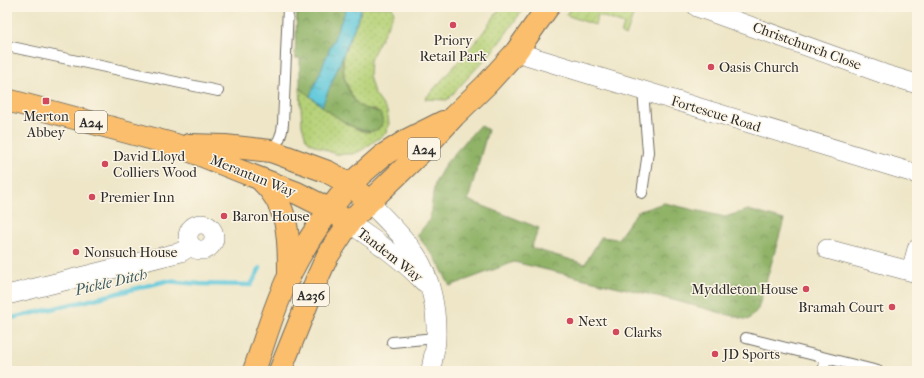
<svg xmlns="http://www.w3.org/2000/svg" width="924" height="378" viewBox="0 0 924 378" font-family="'IM FELL French Canon',serif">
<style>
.grass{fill:url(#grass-dots);stroke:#707e51}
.forest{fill:url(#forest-crowns);stroke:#5e6f4a}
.garden{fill:url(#garden-furrows);stroke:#707e51}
.water{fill:url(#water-ripples);stroke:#457a83}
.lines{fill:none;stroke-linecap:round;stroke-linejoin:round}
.stream{stroke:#5fc8db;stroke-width:4.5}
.service-casing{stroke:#6f6c62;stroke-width:12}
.minor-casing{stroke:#6f6c62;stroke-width:20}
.primary-casing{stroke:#6f6c62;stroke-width:24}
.trunk-casing{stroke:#6f6c62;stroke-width:24}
.service{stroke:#fff;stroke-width:10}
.minor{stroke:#fff;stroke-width:19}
.primary{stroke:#fabe6d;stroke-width:22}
.trunk{stroke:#fabe6d;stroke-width:22}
.poi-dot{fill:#d1495b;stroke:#fcf5e5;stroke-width:1.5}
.labels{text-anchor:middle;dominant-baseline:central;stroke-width:3;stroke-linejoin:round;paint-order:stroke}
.shield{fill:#fcf5e5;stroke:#6a6863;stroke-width:1}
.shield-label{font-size:13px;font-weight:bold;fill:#2b2b2b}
.poi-label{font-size:14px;fill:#2b2b2b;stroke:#fcf5e5;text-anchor:start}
.street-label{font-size:14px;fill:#2b2b2b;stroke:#fcf5e5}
.water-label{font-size:15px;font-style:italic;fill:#3b5a60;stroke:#fcf5e5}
</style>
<defs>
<pattern id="grass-dots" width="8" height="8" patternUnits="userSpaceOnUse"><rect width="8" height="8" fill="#b5d177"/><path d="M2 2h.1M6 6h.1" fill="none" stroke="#9cb467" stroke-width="1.8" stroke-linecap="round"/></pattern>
<pattern id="forest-crowns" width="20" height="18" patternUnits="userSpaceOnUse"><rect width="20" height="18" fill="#90b368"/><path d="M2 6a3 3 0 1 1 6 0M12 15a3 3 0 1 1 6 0" fill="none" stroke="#769256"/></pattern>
<pattern id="garden-furrows" width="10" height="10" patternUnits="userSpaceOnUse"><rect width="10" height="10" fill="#b5d177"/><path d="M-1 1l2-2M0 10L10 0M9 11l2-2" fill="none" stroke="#9cb467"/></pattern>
<pattern id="water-ripples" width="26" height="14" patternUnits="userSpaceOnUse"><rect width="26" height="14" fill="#5fc8db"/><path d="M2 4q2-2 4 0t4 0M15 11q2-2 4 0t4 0" fill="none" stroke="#4fa3b2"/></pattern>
</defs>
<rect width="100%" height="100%" fill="#fcf5e5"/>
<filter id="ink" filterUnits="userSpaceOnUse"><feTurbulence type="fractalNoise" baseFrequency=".025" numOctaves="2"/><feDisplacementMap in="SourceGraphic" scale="8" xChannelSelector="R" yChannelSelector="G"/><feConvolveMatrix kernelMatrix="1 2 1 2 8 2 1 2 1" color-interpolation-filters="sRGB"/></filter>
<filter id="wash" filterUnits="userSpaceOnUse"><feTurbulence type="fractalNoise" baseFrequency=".012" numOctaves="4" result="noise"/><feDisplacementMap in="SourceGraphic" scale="16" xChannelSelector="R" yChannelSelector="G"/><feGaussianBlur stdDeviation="0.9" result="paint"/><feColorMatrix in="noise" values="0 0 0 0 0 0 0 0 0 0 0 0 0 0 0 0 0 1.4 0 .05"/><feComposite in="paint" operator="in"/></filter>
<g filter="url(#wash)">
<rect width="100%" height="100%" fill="#eee6c7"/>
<!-- grass -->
<path class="grass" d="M361 7H392L394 13 370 60 369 76 374 93 387 111 389 123 386 133 362 150 353 154H335L312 144 306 139 302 125 300 88C314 100 350 131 367 132 373 132 376 130 381 126L376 110 365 109 357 104 350 92 344 76 343 55 360 14Z
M501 7H525L496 47 447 100 425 99 479 38Z"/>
<!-- forest -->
<path class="forest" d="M295 7H347C343 21 341 60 344 75 345 84 351 96 356 103 362 110 374 109 381 114 383 119 383 124 379 128 363 144 313 99 300 88V58H295L297 13Z
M480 125 488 130 468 200 539 228 531 248 585 264 601 237 618 239 637 212 664 203 725 217 748 210 784 220 758 309 748 320 673 300 514 262 450 286 436 259 417 235 429 221 435 183 446 163Z"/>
<!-- garden -->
<path class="garden" d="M577 7H636L626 36 621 34 624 24 598 15 595 25 566 15 570 9Z"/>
<!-- water -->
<path class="water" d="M347 7H361L360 14 322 106 310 96Z"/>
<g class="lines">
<!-- stream -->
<path class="stream" d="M7 319 90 300 166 281 200 284 251 285 260 268"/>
</g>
</g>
<g filter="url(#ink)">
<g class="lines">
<defs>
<path id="service" d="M7 46 218 91
M271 151C278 143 282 136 283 124L288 7
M642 193 648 152 643 91
M746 338 878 371
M392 342 436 338
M823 371 826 358"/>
<path id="minor" d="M697 7 884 74 917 84
M516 52 917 174
M369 202C385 219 403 235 416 255 431 278 437 310 436 338 436 349 432 360 431 371
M349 223C376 241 402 259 424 282
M188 237a13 13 0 1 1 26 0a13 13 0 1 1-26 0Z
M827 249 917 273
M911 271 917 249
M7 295 181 252 191 246"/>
<path id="primary" d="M254 371C265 340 274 306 289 276 305 243 326 213 350 184
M280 371 317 279 327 257 349 223"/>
<path id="trunk" d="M7 100 176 145 235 169 297 193 329 209 349 223 369 202 419 154 454 116 486 85 516 52 548 7
M189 145 225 146 271 151 328 172 350 184 369 202
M260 179C290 206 289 239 289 277
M350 184 382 156 409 139 443 122"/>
</defs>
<!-- service casing -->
<use href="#service" class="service-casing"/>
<!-- minor casing -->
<use href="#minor" class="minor-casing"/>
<!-- primary casing -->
<use href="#primary" class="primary-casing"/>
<!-- trunk casing -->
<use href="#trunk" class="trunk-casing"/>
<!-- service -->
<use href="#service" class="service"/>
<!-- minor -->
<use href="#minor" class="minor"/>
<!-- primary -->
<use href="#primary" class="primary"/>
<!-- trunk -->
<use href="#trunk" class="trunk"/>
</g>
</g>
<!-- markers -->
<g class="poi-dot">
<circle cx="453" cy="25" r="4"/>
<circle cx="711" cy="67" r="4"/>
<rect x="42" y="97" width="8" height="8" rx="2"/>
<circle cx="105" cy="164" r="4"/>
<circle cx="92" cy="197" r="4"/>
<circle cx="224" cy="216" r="4"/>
<circle cx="76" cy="252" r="4"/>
<circle cx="806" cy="289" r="4"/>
<circle cx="892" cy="307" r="4"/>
<circle cx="570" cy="321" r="4"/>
<circle cx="616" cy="332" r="4"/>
<circle cx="715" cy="354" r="4"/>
</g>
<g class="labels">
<!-- shield labels -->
<g class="shield">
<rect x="75" y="111" width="32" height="22" rx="3"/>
<rect x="408" y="138" width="32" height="22" rx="3"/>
<rect x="293" y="284" width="36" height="22" rx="3"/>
</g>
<g class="shield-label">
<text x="91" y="122">A24</text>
<text x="424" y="149">A24</text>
<text x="311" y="295">A236</text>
</g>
<!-- poi labels -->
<g class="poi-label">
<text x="453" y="40" text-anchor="middle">Priory<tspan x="453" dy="16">Retail Park</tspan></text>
<text x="719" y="67">Oasis Church</text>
<text x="46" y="116" text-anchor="middle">Merton<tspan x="46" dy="16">Abbey</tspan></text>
<text x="113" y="156">David Lloyd<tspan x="113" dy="16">Colliers Wood</tspan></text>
<text x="100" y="197">Premier Inn</text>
<text x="232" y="216">Baron House</text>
<text x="84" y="252">Nonsuch House</text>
<text x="798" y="289" text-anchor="end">Myddleton House</text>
<text x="884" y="307" text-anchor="end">Bramah Court</text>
<text x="578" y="321">Next</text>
<text x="624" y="332">Clarks</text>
<text x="723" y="354">JD Sports</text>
</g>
<!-- street labels -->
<g class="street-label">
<text transform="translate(807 46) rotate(20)">Christchurch Close</text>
<text transform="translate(716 114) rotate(17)">Fortescue Road</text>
<text transform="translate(253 176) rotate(22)">Merantun Way</text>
<text transform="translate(390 255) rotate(38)">Tandem Way</text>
</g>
<!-- water labels -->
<g class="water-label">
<text transform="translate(111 282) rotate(-13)">Pickle Ditch</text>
</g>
</g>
<!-- margin -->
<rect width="924" height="378" fill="none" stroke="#fcf5e5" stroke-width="24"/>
</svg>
